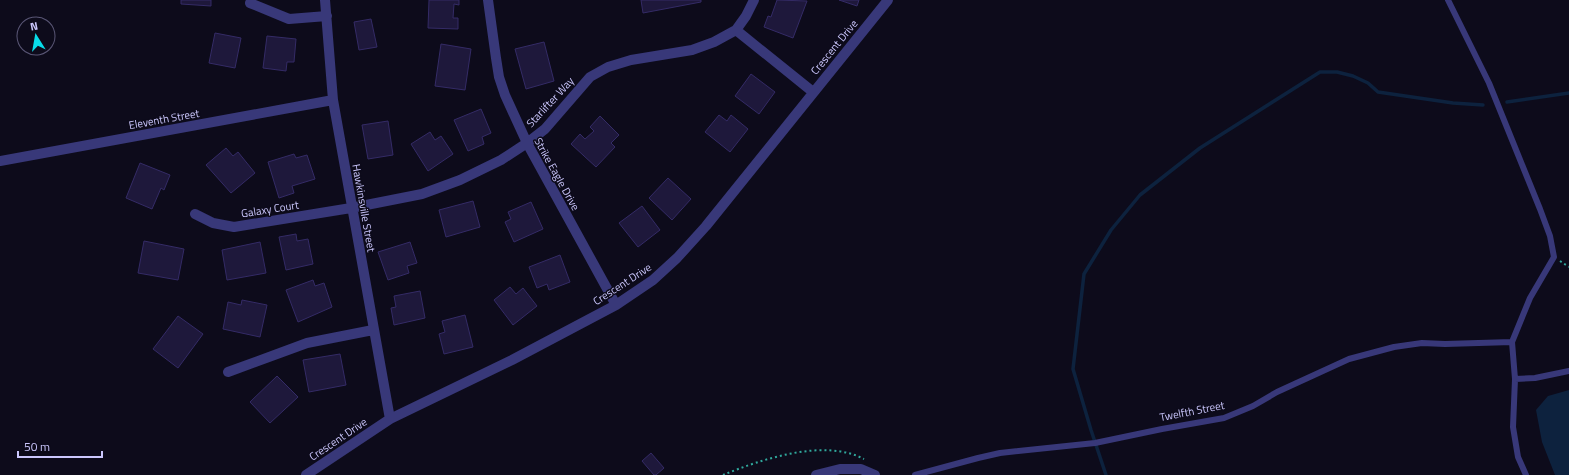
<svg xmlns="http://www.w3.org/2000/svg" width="1569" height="475" viewBox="0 0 1569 475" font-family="'Titillium Web',sans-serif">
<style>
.water{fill:#0d223e}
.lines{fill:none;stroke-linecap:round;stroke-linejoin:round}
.stream{stroke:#0d223e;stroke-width:3.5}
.building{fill:#1e183b;stroke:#342b66}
.path{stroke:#30a89c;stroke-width:2;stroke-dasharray:2 3;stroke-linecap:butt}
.lane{stroke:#383879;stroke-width:6}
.street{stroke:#383879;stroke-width:10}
.labels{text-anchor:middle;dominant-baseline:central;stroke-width:3;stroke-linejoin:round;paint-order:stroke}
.street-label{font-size:11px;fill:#cbc7fd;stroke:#0d0b1b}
</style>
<rect width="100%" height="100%" fill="#0d0b1b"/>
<!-- water -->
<path class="water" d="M1569 390V475H1555L1542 442 1536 410 1548 396Z"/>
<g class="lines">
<!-- stream -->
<path class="stream" d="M1507 102 1569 93
M1106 475 1091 430 1073 369 1084 274 1111 230 1140 195 1200 148 1320 72H1337L1353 76 1368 83 1378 92 1453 103 1483 105"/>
</g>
<!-- building -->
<path class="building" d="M181 0H211V6L181 4Z
M429 0H459V5L454 4 453 18H458V29L428 28Z
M641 0H701V2L643 13Z
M777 0 807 1 793 38 764 27 768 16 771 17Z
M839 0H859L857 6Z
M371 19 377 47 359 50 354 22Z
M215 33 241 38 235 68 209 63Z
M267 36 296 39 294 62H287L286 71 263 68Z
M544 42 554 81 526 89 515 49Z
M441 44 471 49 465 90 435 86Z
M751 74 775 92 759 114 735 96Z
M481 109 491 133 482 137 484 144 468 151 454 120Z
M719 115 727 121 731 115 748 129 730 152 705 132Z
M600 116 619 135 611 143 615 147 596 167 571 144 580 134 585 139 594 131 590 127Z
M388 121 393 155 368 159 362 125Z
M430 132 435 140 441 136 453 154 428 171 411 144Z
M226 148 233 156 238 152 255 173 231 193 206 165Z
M294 154 296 158 307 155 315 179 292 186 294 193 279 198 268 162Z
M140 163 170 175 164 190 161 188 152 209 126 198Z
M668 178 691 199 672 220 649 198Z
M473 201 480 227 446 237 439 210Z
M531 202 543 229 514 242 505 222 511 219 508 212Z
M642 206 660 230 638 247 619 223Z
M296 234 297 241 308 239 313 264 286 270 279 237Z
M144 241 184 249 178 280 138 273Z
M260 242 266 273 227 280 222 250Z
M410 242 417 263 407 266 409 273 388 280 378 252Z
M560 255 570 282 549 290 547 284 537 288 529 267Z
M313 280 315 286 324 283 332 307 298 322 286 290Z
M510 287 516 294 523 288 537 306 513 325 494 300Z
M420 291 425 318 394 325 391 308 396 307 394 296Z
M242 300 267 305 260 337 223 329 228 302 241 305Z
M465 315 473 347 444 354 439 334 445 332 442 321Z
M178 316 203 334 178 368 153 349Z
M340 354 346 385 309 392 303 360Z
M277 376 298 397 270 423 250 402Z
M651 453 664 468 656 475H654L642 461Z"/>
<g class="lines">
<!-- path -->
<path class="path" d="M1560 261 1569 267
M723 475C762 459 824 438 864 459"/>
<!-- lane -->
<path class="lane" d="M1448 0 1489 83 1540 209 1550 236 1554 257 1530 298 1512 342 1515 379 1513 427 1518 457 1526 475
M1515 379 1535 378 1569 371
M915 475 978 458 1000 453 1095 443 1162 429 1224 418 1253 406 1277 392 1349 359 1394 347 1422 343 1445 344 1512 342"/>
<!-- street -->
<path class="street" d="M325 0 333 100 390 419
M488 0 496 58 499 77 505 95 527 143 616 305
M250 3 289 19 327 16
M736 30 813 92
M0 161 333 100
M195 214 213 223 234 227 351 208 422 194 460 180 501 160 527 143 545 129 590 77 608 67 631 60 692 50 714 42 736 30 746 16 754 0
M228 372 307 343 373 330
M306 475 390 419 512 360 616 305 653 280 677 258 706 226 888 0
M816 475 840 469H861L875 475"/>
</g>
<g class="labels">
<!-- street labels -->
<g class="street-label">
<text transform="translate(834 47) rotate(-51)">Crescent Drive</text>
<text transform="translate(550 102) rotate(-47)">Starlifter Way</text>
<text transform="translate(164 119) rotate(-10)">Eleventh Street</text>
<text transform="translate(557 174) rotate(61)">Strike Eagle Drive</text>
<text transform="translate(364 208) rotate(80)">Hawkinsville Street</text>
<text transform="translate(270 209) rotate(-9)">Galaxy Court</text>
<text transform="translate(622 284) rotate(-33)">Crescent Drive</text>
<text transform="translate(1192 411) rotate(-11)">Twelfth Street</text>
<text transform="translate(338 439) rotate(-34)">Crescent Drive</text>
</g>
</g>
<!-- north arrow -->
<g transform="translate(36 36) rotate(349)"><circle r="19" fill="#0d0b1b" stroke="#595675"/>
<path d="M0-3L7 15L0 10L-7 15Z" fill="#08dce9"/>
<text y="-6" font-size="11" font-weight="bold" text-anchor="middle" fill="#cbc7fd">N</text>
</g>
<!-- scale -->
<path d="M18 451v6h84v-6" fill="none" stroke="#cbc7fd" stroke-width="2"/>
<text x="24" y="451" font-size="12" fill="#cbc7fd" stroke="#0d0b1b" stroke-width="3" paint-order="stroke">50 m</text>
</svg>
